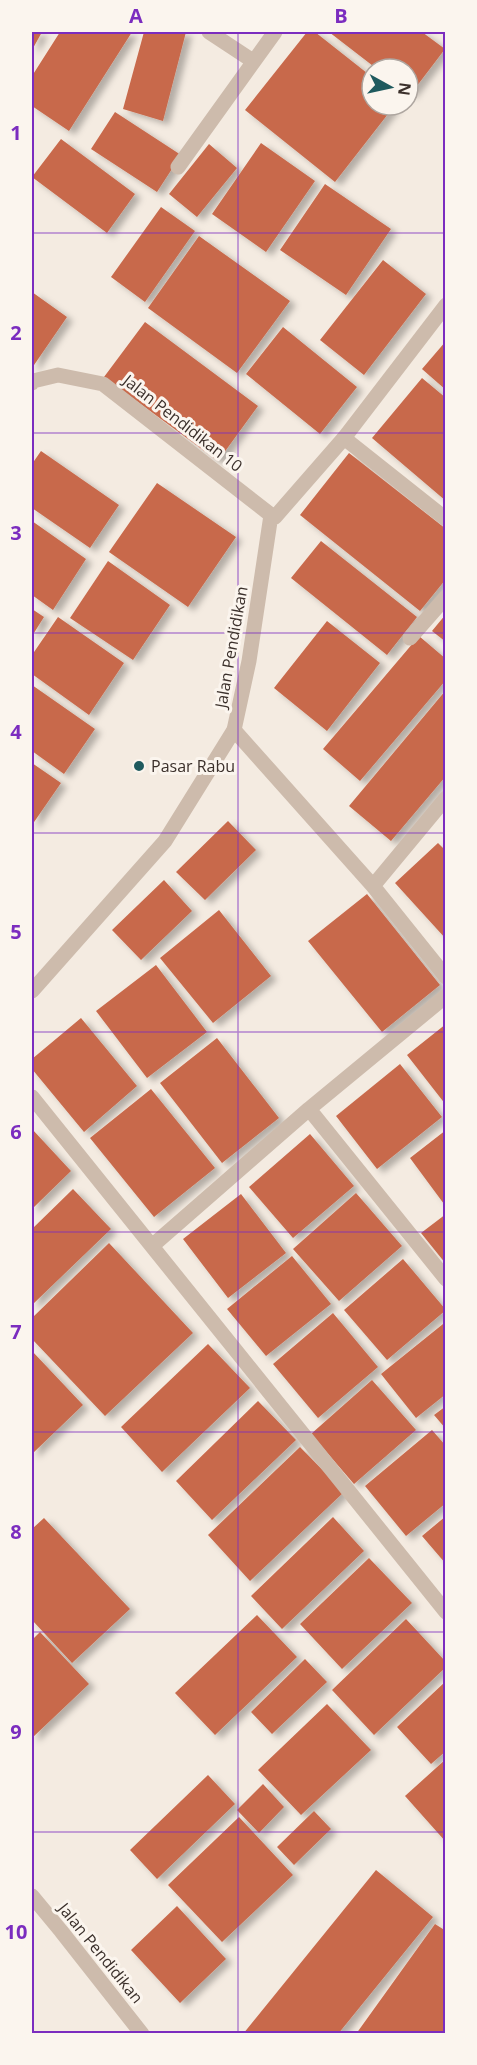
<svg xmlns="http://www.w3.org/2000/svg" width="477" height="2065" viewBox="0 0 477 2065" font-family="'Open Sans',sans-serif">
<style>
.building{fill:#c8694b;filter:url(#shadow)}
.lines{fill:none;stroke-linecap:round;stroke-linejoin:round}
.minor{stroke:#cdbbac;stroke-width:15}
.tertiary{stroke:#cdbbac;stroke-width:15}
.grid{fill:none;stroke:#7b2cbf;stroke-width:1.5;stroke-opacity:0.55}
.poi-dot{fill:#1f5a5e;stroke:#fbf5ee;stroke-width:2}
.labels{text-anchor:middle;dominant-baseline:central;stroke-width:6;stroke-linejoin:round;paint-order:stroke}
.street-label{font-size:16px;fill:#3b302b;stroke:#fbf5ee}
.poi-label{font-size:16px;fill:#3b302b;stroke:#fbf5ee;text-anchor:start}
.neatline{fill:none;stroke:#7b2cbf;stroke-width:2}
.grid-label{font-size:20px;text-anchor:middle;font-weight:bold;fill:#7b2cbf}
</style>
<defs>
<filter id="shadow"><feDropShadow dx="6" dy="4" stdDeviation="3" flood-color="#0004"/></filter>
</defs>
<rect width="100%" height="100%" fill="#f4ebe1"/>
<!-- building -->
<path class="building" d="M32 32H42L32 50Z
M60 32H132L69 131 32 106V76Z
M144 32H186L163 121 123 109Z
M307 32H315L372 77V105H395L335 182 245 110Z
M329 32H422L445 49 410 95 408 93V69H377Z
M115 112 181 155 157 192 91 149Z
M61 139 135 194 107 233 32 177Z
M261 143 315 181 266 252 212 214Z
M209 144 237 168 197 217 169 194Z
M325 184 391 229 346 295 280 250Z
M161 207 195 231 145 302 111 277Z
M199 236 290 301 237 373 148 308Z
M383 260 426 294 364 375 320 340Z
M32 292 67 317 32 368Z
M145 322 258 406 218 461 104 377Z
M283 327 357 387 320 434 246 374Z
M446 341V390L422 369Z
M422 378 446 398V501L372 438Z
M41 451 119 505 90 548 32 508V464Z
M349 453 446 529V579L420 611 300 515Z
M157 483 236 537 188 607 109 552Z
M32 521 86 559 53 610 32 595Z
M321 541 417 617 387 655 291 578Z
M108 561 170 605 133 660 70 618Z
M32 609 44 617 32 636Z
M446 614V642L432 631Z
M58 617 124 663 89 715 32 674V655Z
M327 621 380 663 327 731 274 688Z
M419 636 446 659V680L360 781 323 749Z
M32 685 95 729 64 774 32 751Z
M446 690V776L391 841 349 806Z
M32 763 61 783 32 825Z
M228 821 256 850 205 900 176 872Z
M438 843 446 851V939L395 883Z
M164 880 192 911 141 960 112 930Z
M367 894 440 985 382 1032 308 941Z
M219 910 271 976 213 1023 160 958Z
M156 965 207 1032 147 1078 96 1011Z
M81 1018 137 1086 84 1132 32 1069V1059Z
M446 1024V1105L407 1055Z
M217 1038 279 1118 222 1163 160 1083Z
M400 1064 442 1117 377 1169 336 1116Z
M151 1089 215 1168 154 1217 90 1138Z
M32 1129 71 1171 32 1209Z
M446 1130V1203L444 1204 410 1158Z
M310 1134 354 1186 293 1238 249 1187Z
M73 1189 111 1229 32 1305V1229Z
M356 1193 402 1246 339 1301 293 1249Z
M241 1194 286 1253 228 1298 183 1239Z
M446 1214V1264L421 1233Z
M109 1243 193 1333 105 1416 32 1339V1318Z
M292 1256 331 1304 266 1356 227 1309Z
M403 1259 446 1310 387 1360 344 1310Z
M333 1313 378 1367 318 1418 273 1364Z
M443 1324 446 1328V1394L416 1418 381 1374Z
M208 1344 250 1388 162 1472 121 1427Z
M32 1351 83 1405 32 1454Z
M372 1380 416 1430 354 1484 311 1434Z
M258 1401 296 1440 212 1520 176 1481Z
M446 1406V1429L434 1415Z
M432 1430 446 1446V1503L406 1536 365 1486Z
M300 1447 344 1492 250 1581 208 1535Z
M446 1516V1564L422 1536Z
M333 1517 364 1551 282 1629 251 1596Z
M44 1518 130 1609 72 1663 32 1620V1529Z
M369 1558 412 1603 342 1669 300 1624Z
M257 1615 297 1657 215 1735 175 1693Z
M406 1619 446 1662V1667L374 1735 332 1690Z
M40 1632 89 1684 32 1738V1640Z
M305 1659 327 1682 272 1734 251 1712Z
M446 1681V1751L431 1764 397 1727Z
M327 1704 371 1750 301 1815 258 1770Z
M446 1759V1842L405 1796Z
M208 1775 235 1804 157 1879 130 1850Z
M263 1784 284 1807 259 1833 237 1810Z
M314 1811 331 1829 294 1865 277 1847Z
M239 1817 293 1875 222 1942 168 1885Z
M376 1870 433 1917 338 2034H243Z
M177 1906 226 1959 180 2003 131 1950Z
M435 1924 446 1931V2034H356Z"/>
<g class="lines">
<!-- minor -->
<path class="minor" d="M209 32 253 61
M178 167 275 32
M344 438 446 519
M410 638 446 597
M234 730 373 886 446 977
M373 886 446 798
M32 1097 446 1612
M309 1109 446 1279
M152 1246 309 1109 446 996"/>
<!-- tertiary -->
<path class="tertiary" d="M32 383 33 381 58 375 103 384 271 515
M32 991 165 841 234 730 249 661 271 515 275 517 344 438 446 305
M32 1896 61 1931 142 2034"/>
</g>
<!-- grid -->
<path class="grid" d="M238 32V2034M32 233H446M32 433H446M32 633H446M32 833H446M32 1032H446M32 1232H446M32 1432H446M32 1632H446M32 1832H446"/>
<!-- markers -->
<circle class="poi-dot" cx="139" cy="766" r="6"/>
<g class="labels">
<!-- street labels -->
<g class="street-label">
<text transform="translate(183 423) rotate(38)">Jalan Pendidikan 10</text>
<text transform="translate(231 647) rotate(-80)">Jalan Pendidikan</text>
<text transform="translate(101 1953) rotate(51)">Jalan Pendidikan</text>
</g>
<!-- poi labels -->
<g class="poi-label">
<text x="151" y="766">Pasar Rabu</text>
</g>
</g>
<!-- border -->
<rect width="477" height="2065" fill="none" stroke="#fbf5ee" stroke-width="66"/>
<!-- north arrow -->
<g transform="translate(390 87) rotate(98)"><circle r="28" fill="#fbf5ee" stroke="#aea6a0" stroke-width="1.5"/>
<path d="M0-4.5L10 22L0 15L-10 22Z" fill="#1f5a5e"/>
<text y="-9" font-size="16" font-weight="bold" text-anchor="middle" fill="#3b302b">N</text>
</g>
<rect x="33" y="33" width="411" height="1999" class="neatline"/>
<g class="grid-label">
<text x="136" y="23">A</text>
<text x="341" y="23">B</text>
<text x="16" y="140">1</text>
<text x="16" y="340">2</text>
<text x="16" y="540">3</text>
<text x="16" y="739">4</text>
<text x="16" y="939">5</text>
<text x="16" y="1139">6</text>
<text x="16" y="1339">7</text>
<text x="16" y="1539">8</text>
<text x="16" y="1739">9</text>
<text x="16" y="1939">10</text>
</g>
</svg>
